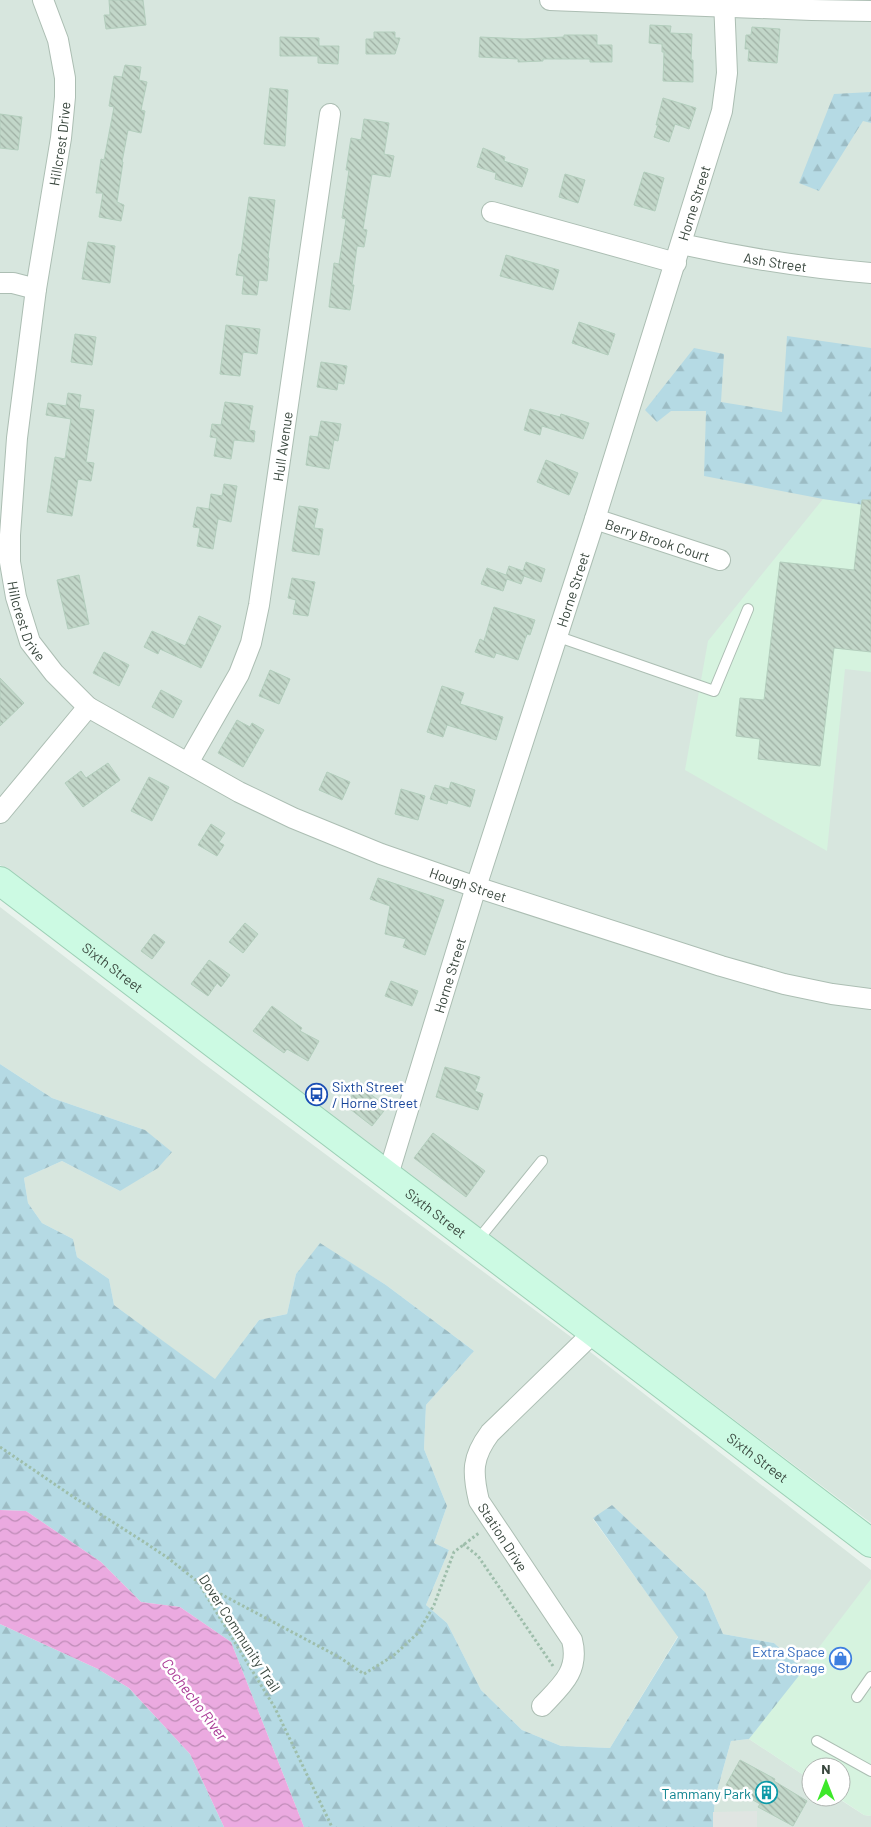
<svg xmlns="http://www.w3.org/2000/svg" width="871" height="1827" viewBox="0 0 871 1827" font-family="Barlow,sans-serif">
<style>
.residential{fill:#d7e6de}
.commercial{fill:#d6f3df}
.forest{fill:url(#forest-firs)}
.parking{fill:#e0e5e2}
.water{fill:url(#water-waves)}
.building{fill:url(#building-back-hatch);stroke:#b3cebd}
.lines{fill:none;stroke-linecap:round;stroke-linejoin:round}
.service-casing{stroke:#acbeb3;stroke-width:12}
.minor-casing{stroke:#acbeb3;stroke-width:22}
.secondary-casing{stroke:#9ccfb5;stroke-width:30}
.path{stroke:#9ebeab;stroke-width:3;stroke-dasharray:2.5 2.5;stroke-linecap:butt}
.service{stroke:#fff;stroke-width:10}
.minor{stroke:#fff;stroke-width:20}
.secondary{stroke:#ccfae3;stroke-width:28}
.labels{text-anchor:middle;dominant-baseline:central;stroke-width:5;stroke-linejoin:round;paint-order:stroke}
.street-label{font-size:14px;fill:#38463d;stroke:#fff}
.transit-label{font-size:14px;fill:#164399;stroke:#fff;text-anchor:start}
.shop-label{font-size:14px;fill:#366cbe;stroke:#fff;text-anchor:end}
.culture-label{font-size:14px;fill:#0d838f;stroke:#fff;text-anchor:end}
.water-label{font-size:15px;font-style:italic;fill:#aa3996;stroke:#fff}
</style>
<defs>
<pattern id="forest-firs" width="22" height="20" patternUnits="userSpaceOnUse" patternTransform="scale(1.25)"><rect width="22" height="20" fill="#b5dae4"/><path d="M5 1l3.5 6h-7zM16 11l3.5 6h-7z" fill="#9cbcc4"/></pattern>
<pattern id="water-waves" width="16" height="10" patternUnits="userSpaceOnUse" patternTransform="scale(1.25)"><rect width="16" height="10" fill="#ebaae0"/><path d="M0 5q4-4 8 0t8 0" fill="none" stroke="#bf8cb7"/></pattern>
<pattern id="building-back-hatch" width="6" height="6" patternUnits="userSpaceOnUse" patternTransform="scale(1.25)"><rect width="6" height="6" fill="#c2d7c9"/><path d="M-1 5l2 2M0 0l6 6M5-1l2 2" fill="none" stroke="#9fb0a4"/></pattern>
</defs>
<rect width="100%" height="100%" fill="#e9f3ed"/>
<!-- residential -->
<path class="residential" d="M0 0H871V1523L0 865Z
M0 907 203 1063 571 1337 871 1570V1580L805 1668 795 1662 774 1643 723 1634 705 1592 612 1505 593 1519 678 1636 610 1748 561 1746 522 1730 481 1690 447 1623 426 1605 449 1550 434 1543 447 1506 424 1449 426 1405 474 1351 386 1285 320 1244 296 1274 287 1314 259 1320 215 1380 114 1305 109 1279 77 1257 73 1239 42 1223 28 1203 24 1178 62 1161 120 1191 145 1130 52 1098 0 1064Z
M749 1739 811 1780V1797H836L864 1815 871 1816V1827H713L715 1798 731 1741Z"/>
<!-- commercial -->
<path class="commercial" d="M823 499 871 506V672L845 669 827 851 685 770 708 641Z
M871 1579V1816L864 1815 837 1797H841V1767H811V1780L749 1739Z"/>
<!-- forest -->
<path class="forest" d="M871 92V123L863 121 819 191 799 183 834 94Z
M787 336 871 348V506L823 499 704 476 706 411H671L657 422 645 410 694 348 724 354 721 402 782 412Z
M0 1064 52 1098 145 1130 172 1152 158 1168 120 1191 62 1161 24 1178 28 1203 42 1223 73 1239 77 1257 109 1279 114 1305 215 1379 259 1320 287 1314 296 1274 320 1243 386 1285 474 1351 426 1405 424 1449 447 1506 434 1543 449 1550 426 1605 447 1623 481 1690 522 1730 561 1746 610 1748 678 1637 593 1518 612 1505 705 1592 723 1634 774 1643 795 1662 805 1668 749 1739 731 1741 715 1798 713 1827H304L231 1642 180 1607 141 1602 101 1562 26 1511 0 1510Z
M0 1624 98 1669 129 1688 190 1754 224 1827H0Z"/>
<!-- parking -->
<path class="parking" d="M757 1811V1827H713V1812Z"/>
<!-- water -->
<path class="water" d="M0 1510 26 1511 101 1562 141 1602 180 1607 231 1642 304 1827H224L190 1754 129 1688 98 1669 0 1624Z"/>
<!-- building -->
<path class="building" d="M109 0H143L146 25 106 29 104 15H110Z
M650 25 671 26 670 33 692 34 691 60H693V82L663 81 664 52H662V44L649 43Z
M752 27 780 29 777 63 748 61 749 49H745L746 35H751Z
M374 32H395V38H400L395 54H366V39H374Z
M564 35H597V45H612V62H590V59H543V61L518 62V59L479 57 480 37 524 39 564 37Z
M280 37 319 38V46H339L338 64 318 63V56H280Z
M125 65 141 67 139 80 147 82 141 110 145 111 141 133 128 130 122 162H123L117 202 124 205 121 221 99 217 103 193H96L101 159 104 160 114 107 109 106 114 76 122 77Z
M270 88 288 90 285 146 264 144Z
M663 98 696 108 689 129 675 124 669 142 654 137 658 125H656Z
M0 114 22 117 18 150 0 148Z
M364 119 389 123 384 154 394 156 390 177 372 174 363 229 367 230 364 247 357 246 352 285H354L350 310 329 307 334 263 339 264 346 219 342 218 349 170H346L351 138 361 140Z
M483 148 505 157 504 161 528 169 522 187 495 179 496 173 477 167Z
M644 172 664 178 655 211 634 205Z
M565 174 585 180 578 203 559 197Z
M249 197 275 200 268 257 269 258 267 281 259 280 257 295 242 294 244 276 236 275 239 254H241Z
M88 242 115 246 110 283 82 279Z
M506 255 559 270 553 290 500 276Z
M579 322 615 334 608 355 572 343Z
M226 325 260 329 257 354 243 352 240 376 220 374Z
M75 334 96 337 92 365 71 362Z
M321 362 347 366 344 384 338 383 337 390 317 387Z
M68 393 81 395 79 408 94 410 86 462 94 463 91 481 78 479 72 516 47 512 55 457 65 459 71 419 46 415 48 403 66 406Z
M225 402 253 406 249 430 255 431 254 442 234 440 231 459 214 456 217 438 210 437 212 424 221 425Z
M530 409 560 417 561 414 589 423 583 439 542 426 540 435 524 430Z
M321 421 341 424 338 441 334 440 329 469 306 465 310 436 318 437Z
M546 460 578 473 569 495 537 482Z
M224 484 237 486 231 522 218 519 213 549 197 546 200 528 193 527 197 507 209 509 211 494 222 496Z
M862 500H871V652L834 648 820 766 758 759 760 739 736 736 740 698 764 700 780 562 854 570Z
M299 506 318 509 314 528 323 529 319 555 292 551Z
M526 562 545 569 541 582 524 576 521 584 507 579 503 591 481 584 487 568 506 575 509 566 523 571Z
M79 575 89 624 68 629 57 580Z
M292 578 315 582 308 616 293 614 296 600 288 598Z
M494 607 535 620 530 635 527 634 518 660 496 653 494 658 475 652 480 639 484 641Z
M199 616 221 626 201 668 160 649 158 654 144 647 152 631 185 646Z
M104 652 129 665 119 686 93 673Z
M270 670 290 679 279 704 259 696Z
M0 678 24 703 0 726Z
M442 686 464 693 460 704 503 717 496 740 447 725 443 737 427 732Z
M161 690 182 701 173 718 152 707Z
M237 720 250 727 252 723 264 730 243 767 218 753Z
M108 763 120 780 83 807 65 783 81 771 86 778Z
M327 772 350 782 342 800 319 790Z
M149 777 169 787 152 821 131 811Z
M451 782 475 790 470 807 448 800 447 804 430 799 435 785 449 789Z
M401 789 425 796 418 820 395 814Z
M211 824 225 833 219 842 224 845 217 856 198 845Z
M378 878 444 900 425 955 403 947 406 939 385 934 390 906 370 899Z
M245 923 258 934 243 953 229 942Z
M154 934 165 942 152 959 141 951Z
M209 960 230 975 221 987 217 983 208 996 191 984Z
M391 981 418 991 412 1006 385 996Z
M272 1006 302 1028 300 1031 319 1041 308 1061 287 1049 284 1053 253 1031Z
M445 1067 480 1077 475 1091 483 1094 478 1110 436 1097Z
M360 1086 387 1107 372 1126 350 1109 354 1103 349 1099Z
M433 1133 485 1171 466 1197 414 1158Z
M740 1760 775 1779 774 1781 807 1801 793 1826 758 1807 760 1804 726 1785Z"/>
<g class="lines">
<defs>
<path id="service" d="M556 636 714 691 748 609
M477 1241 542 1161
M857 1697 871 1677
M817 1741 871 1771"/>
<g id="minor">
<path d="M550 0 812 10 871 11"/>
<path d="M492 212 676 263"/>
<path id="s1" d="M681 244C744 258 807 268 871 273"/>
<path id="s2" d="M0 283H13L36 289 61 138 65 97V78L58 40 43 0"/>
<path id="s3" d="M36 289 17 438 10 535V562L16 597 30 642 54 673 88 707 239 792 293 818 381 854 476 887 721 966 784 984 832 994 871 999"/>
<path id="s4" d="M595 519 720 560"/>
<path id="s5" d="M188 763 239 674 251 643 259 605 330 114"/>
<path d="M0 813 88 707"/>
<path id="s6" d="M388 1175 476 887 595 519 722 111 727 73 724 0"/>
<path d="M542 1706C561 1686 580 1671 572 1640L479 1501C472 1472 472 1457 490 1433L595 1331"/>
</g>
<g id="secondary">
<path id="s7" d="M0 881 871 1543"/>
</g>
</defs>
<!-- service casing -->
<use href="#service" class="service-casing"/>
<!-- minor casing -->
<use href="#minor" class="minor-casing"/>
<!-- secondary casing -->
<use href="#secondary" class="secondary-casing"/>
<!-- path -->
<path class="path" d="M0 1447 72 1496 144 1542 168 1558 198 1582 275 1708 332 1827
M463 1544 478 1556 553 1666
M198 1582 339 1657 364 1674 393 1656 418 1633 434 1605 454 1552 479 1533"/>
<!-- service -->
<use href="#service" class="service"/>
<!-- minor -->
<use href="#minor" class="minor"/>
<!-- secondary -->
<use href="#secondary" class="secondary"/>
</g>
<!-- icons -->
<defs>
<symbol id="bus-ring" viewBox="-11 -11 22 22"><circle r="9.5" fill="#fff" stroke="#1a4fb4" stroke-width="1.5"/><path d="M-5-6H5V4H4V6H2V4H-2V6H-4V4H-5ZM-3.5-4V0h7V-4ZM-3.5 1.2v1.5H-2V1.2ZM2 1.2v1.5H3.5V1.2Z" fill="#1a4fb4"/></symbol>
<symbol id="shop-ring" viewBox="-11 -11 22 22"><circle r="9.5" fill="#fff" stroke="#3f7fe0" stroke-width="1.5"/><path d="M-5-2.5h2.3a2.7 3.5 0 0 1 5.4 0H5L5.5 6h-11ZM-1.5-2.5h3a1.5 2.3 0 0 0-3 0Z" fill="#3f7fe0"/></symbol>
<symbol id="building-ring" viewBox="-11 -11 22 22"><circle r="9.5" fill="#fff" stroke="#0f9aa8" stroke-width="1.5"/><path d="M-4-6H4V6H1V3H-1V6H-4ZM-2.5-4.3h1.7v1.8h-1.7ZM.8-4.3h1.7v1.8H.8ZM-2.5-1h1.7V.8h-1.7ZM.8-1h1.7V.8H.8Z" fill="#0f9aa8"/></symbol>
</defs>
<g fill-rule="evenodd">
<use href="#bus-ring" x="304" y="1082" width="25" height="25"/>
<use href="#shop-ring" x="828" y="1646" width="25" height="25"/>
<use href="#building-ring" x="754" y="1780" width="25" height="25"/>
</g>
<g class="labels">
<!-- street labels -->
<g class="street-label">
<text stroke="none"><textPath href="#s2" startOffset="184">Hillcrest Drive</textPath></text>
<text stroke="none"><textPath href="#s6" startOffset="1019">Horne Street</textPath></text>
<text stroke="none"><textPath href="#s1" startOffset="96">Ash Street</textPath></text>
<text stroke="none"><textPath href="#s5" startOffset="335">Hull Avenue</textPath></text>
<text stroke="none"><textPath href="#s4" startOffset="66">Berry Brook Court</textPath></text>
<text stroke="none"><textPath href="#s6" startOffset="614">Horne Street</textPath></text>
<text stroke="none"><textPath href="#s3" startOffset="336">Hillcrest Drive</textPath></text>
<text stroke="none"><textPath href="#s3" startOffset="865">Hough Street</textPath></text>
<text stroke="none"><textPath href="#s7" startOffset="142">Sixth Street</textPath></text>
<text stroke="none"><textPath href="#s6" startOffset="209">Horne Street</textPath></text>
<text stroke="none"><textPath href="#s7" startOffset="548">Sixth Street</textPath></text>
<text stroke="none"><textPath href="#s7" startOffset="952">Sixth Street</textPath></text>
<text transform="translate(503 1537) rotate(57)">Station Drive</text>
<text transform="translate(240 1633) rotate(57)">Dover Community Trail</text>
</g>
<!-- transit labels -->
<g class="transit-label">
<text x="332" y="1086">Sixth Street<tspan x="332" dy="16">/ Horne Street</tspan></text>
</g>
<!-- shop labels -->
<g class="shop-label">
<text x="825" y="1651">Extra Space<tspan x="825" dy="16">Storage</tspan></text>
</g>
<!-- culture labels -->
<g class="culture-label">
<text x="751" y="1793">Tammany Park</text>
</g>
<!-- water labels -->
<g class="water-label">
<text transform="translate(195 1699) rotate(53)">Cochecho River</text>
</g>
</g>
<!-- north arrow -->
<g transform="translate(826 1782)"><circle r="24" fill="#ffffff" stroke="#afb5b1"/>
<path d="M0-4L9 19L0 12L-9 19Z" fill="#3de82a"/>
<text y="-8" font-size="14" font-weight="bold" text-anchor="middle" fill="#38463d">N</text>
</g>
</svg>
